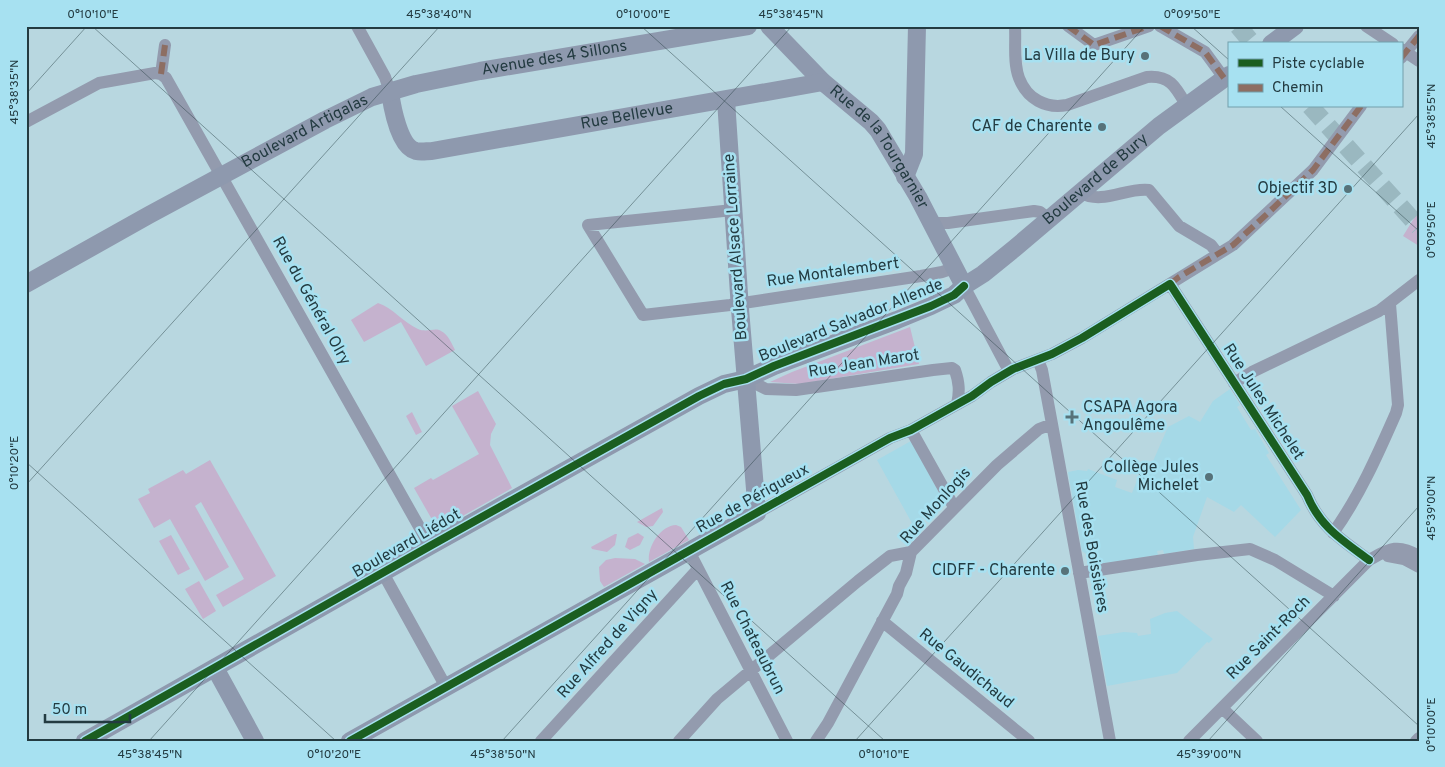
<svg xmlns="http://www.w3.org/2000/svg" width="1445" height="767" viewBox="0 0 1445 767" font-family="Overpass,sans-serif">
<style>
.built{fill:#a5d9e7}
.green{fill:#c5b2ce}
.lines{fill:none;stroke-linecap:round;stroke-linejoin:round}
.secondary-tunnel{stroke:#9ab8c0;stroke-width:18;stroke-dasharray:18 9;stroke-linecap:butt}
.street{stroke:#939bae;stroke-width:12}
.secondary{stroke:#8e99ae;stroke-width:18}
.quiet{stroke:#8d6e63;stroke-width:6;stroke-dasharray:12 6;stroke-linecap:butt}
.cycleway-casing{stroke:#a7e1f1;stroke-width:11}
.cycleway{stroke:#1b5e20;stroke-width:8}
.ticks{fill:none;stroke:#233b41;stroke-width:1;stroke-opacity:0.45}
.poi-dot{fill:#577279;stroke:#a7e1f1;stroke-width:2}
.labels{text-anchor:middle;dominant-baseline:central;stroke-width:5;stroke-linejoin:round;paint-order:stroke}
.poi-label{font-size:16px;fill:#233b41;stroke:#a7e1f1;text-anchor:end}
.street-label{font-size:16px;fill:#233b41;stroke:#a7e1f1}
.neatline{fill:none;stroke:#233b41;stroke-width:2}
.ticks-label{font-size:12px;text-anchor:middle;fill:#233b41}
</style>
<rect width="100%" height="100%" fill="#b8d7e0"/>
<!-- built -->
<path class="built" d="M1230 389 1240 405 1237 407 1251 430 1255 429 1269 453 1266 455 1301 510 1275 537 1241 505 1234 512 1207 497 1193 537 1194 549 1164 554 1163 550 1157 551 1158 555 1099 564 1082 551 1068 472 1078 470 1087 471 1088 469 1117 480 1115 487 1132 493 1143 465 1150 468 1168 427 1189 416 1200 422 1213 401Z
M911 441 943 500 913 525 877 460Z
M1177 611 1213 639 1209 643 1207 642 1177 673 1107 686 1098 636 1124 632 1137 633 1138 636 1151 634 1150 619 1165 613Z"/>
<!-- green -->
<path class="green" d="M1416 215 1419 217V246L1403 236Z
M378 303C393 308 404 323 418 329 427 333 435 327 441 331 448 334 452 344 455 350L426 366 401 322 364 342 351 320Z
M910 327 919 364 800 384 770 382 792 372Z
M478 391 496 424 491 434 490 445 512 488 438 530 414 488 431 478 433 480 479 454 452 406Z
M412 412 422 432 416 435 406 416Z
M210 460 276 576 223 607 216 595 244 579 201 502 195 506 229 567 205 581 170 519 154 528 138 499 150 493 148 489 183 470 186 474Z
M662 508 663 512 653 526 646 527 637 522Z
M676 525 681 527 689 540 649 562C647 547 660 526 676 525Z
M638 533 644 537 640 545 630 550 625 547 628 538Z
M615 534H617L615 545 607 552 592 549 591 547Z
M171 535 190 569 178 575 159 541Z
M615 558 635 559 645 564 604 587 600 581 599 567 606 560Z
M199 581 216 611 203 619 185 589Z"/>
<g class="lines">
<!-- secondary-tunnel -->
<path class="secondary-tunnel" d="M1238 26 1253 44
M1310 106 1419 227"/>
<!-- street -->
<path class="street" d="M357 26 385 77 390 92
M1015 26C1016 43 1013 62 1019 78 1027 99 1046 109 1067 105L1147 77C1170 75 1176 87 1186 105
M1068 26 1094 45 1149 26
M1160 26 1205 52 1224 78
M1366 26 1393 44
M1401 49 1419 61
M1401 58 1419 36
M161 74 166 78 430 546
M161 74 165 45
M26 122 99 83 155 73 161 74
M1081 193C1103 205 1127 187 1149 190L1179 226 1211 245 1218 254
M733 210 588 225 643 315 730 305 921 276 942 272 954 268
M931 223H948L1034 211 1040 212 1049 219
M1170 284 1307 495C1320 527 1342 540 1369 560
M964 286 1009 371
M1038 360 1042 370 1052 424 1110 741
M746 379 766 389 796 390 933 370 952 368 955 370C959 382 960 391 957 404
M1234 383 1252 372 1379 311 1419 280
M911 430 954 507
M757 513 890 438 911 430 972 396 991 382 1013 369 1052 354 1082 338 1233 245 1313 170 1361 106
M1333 533C1359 497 1378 454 1396 413L1398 405 1390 304
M689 551 787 741
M1388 556 1404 559 1419 567
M383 573 446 687
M1079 573 1197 555 1250 549 1275 560 1334 596
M882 621 1029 741
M1222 708 1257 741
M541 741 698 569
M679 741 717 699 858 581 890 556 911 552
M816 741 828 723 897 594 899 586 906 573 911 552 997 465 1039 429 1052 424
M1189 741 1369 560C1389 549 1397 543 1419 556
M1416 741 1419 738"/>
<!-- secondary -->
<g class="secondary">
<path id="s1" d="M769 26 823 82 871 122 878 130 918 197 964 286"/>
<path d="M1271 44 1295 26"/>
<path id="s2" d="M390 92C392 106 399 147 416 151 421 152 427 151 432 151L823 82"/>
<path d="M905 177 914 154 917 26"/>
<path id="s3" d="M26 284 149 215 325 120 372 97 416 84 480 71 748 26"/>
<path d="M215 668 255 741"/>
<path id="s4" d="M85 741 430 546 699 396 724 384 746 379 774 366 897 320 931 306 954 295 964 286 983 274 1015 248 1159 126 1229 75"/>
<path d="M350 741 757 513 740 309 726 100"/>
</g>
<!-- quiet -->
<path class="quiet" d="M1068 26 1094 45 1149 26
M1160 26 1205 52 1224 78
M1401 58 1419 36
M161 74 165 45
M1170 284 1179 277 1233 245 1267 214 1313 170 1361 106"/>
<defs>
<path id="cycleway" d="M85 741 430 546 699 396 724 384 746 379 774 366 931 306 954 295 964 286
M350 741 890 438 911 430 972 396 991 382 1013 369 1052 354 1082 338 1170 284 1307 495C1320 527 1342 540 1369 560"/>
</defs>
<!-- cycleway casing -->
<use href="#cycleway" class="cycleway-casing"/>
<!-- cycleway -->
<use href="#cycleway" class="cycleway"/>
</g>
<!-- ticks -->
<path class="ticks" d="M92 26 885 741M641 26 1419 726M1191 26 1229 60M26 94 87 26M1280 106 1419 231M26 462 336 741M26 485 440 26M149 741 792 26M502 741 1145 26M855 741 1419 114M1208 741 1419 506"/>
<!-- markers -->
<g class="poi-dot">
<circle cx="1145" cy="56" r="5"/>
<circle cx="1102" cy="127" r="5"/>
<circle cx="1348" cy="189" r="5"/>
<path d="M1069.5 409.5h5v5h5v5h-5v5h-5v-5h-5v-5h5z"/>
<circle cx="1209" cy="477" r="5"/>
<circle cx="1065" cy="571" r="5"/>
</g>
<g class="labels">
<!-- poi labels -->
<g class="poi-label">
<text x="1135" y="56">La Villa de Bury</text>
<text x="1092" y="127">CAF de Charente</text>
<text x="1338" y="189">Objectif 3D</text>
<text x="1083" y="408" text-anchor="start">CSAPA Agora<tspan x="1083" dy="18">Angoulême</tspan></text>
<text x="1199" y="468">Collège Jules<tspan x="1199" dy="18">Michelet</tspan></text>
<text x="1055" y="571">CIDFF - Charente</text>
</g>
<!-- street labels -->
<g class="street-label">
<text stroke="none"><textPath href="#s3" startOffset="580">Avenue des 4 Sillons</textPath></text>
<text stroke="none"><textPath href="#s2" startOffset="281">Rue Bellevue</textPath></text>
<text stroke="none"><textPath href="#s3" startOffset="318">Boulevard Artigalas</textPath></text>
<text stroke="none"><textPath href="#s1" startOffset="165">Rue de la Tourgarnier</textPath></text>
<text stroke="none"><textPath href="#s4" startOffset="1162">Boulevard de Bury</textPath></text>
<text transform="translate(736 247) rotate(-94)">Boulevard Alsace Lorraine</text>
<text transform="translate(833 273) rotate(-8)">Rue Montalembert</text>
<text transform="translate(311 301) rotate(61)">Rue du Général Olry</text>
<text transform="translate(851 321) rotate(-22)">Boulevard Salvador Allende</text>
<text transform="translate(864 364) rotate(-9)">Rue Jean Marot</text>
<text transform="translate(1263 402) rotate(57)">Rue Jules Michelet</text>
<text transform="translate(753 499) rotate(-29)">Rue de Périgueux</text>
<text transform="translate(936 506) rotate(-48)">Rue Monlogis</text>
<text transform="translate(407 544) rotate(-30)">Boulevard Liédot</text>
<text transform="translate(1091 547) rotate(80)">Rue des Boissières</text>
<text transform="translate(752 638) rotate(63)">Rue Chateaubrun</text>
<text transform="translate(1269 638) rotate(-45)">Rue Saint-Roch</text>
<text transform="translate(608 644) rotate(-48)">Rue Alfred de Vigny</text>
<text transform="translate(966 669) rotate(39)">Rue Gaudichaud</text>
</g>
</g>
<!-- border -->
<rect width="1445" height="767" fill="none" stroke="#a7e1f1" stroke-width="55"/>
<!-- legend -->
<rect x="1228" y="42" width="175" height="65" fill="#a7e1f1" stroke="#729fab"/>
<rect x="1238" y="59" width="25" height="8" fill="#1b5e20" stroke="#729fab"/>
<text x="1272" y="68" font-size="15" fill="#233b41">Piste cyclable</text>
<rect x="1238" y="84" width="25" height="8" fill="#8d6e63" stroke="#729fab"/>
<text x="1272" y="92" font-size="15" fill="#233b41">Chemin</text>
<!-- scale -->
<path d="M45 714v8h85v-8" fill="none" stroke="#233b41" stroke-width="2.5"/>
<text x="52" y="714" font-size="15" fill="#233b41" stroke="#a7e1f1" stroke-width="4" paint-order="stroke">50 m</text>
<rect x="28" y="28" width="1390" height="712" class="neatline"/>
<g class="ticks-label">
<text x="93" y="18">0°10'10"E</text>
<text x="439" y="18">45°38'40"N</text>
<text x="643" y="18">0°10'00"E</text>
<text x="791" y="18">45°38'45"N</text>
<text x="1192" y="18">0°09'50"E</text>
<text transform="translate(14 92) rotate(-90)" y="4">45°38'35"N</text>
<text transform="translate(1431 116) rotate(-90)" y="4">45°38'55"N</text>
<text transform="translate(1431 230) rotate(-90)" y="4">0°09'50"E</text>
<text transform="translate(14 463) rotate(-90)" y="4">0°10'20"E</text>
<text transform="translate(1431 508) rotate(-90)" y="4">45°39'00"N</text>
<text transform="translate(1431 725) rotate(-90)" y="4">0°10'00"E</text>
<text x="150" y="758">45°38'45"N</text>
<text x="334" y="758">0°10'20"E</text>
<text x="503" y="758">45°38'50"N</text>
<text x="884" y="758">0°10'10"E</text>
<text x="1209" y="758">45°39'00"N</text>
</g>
</svg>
